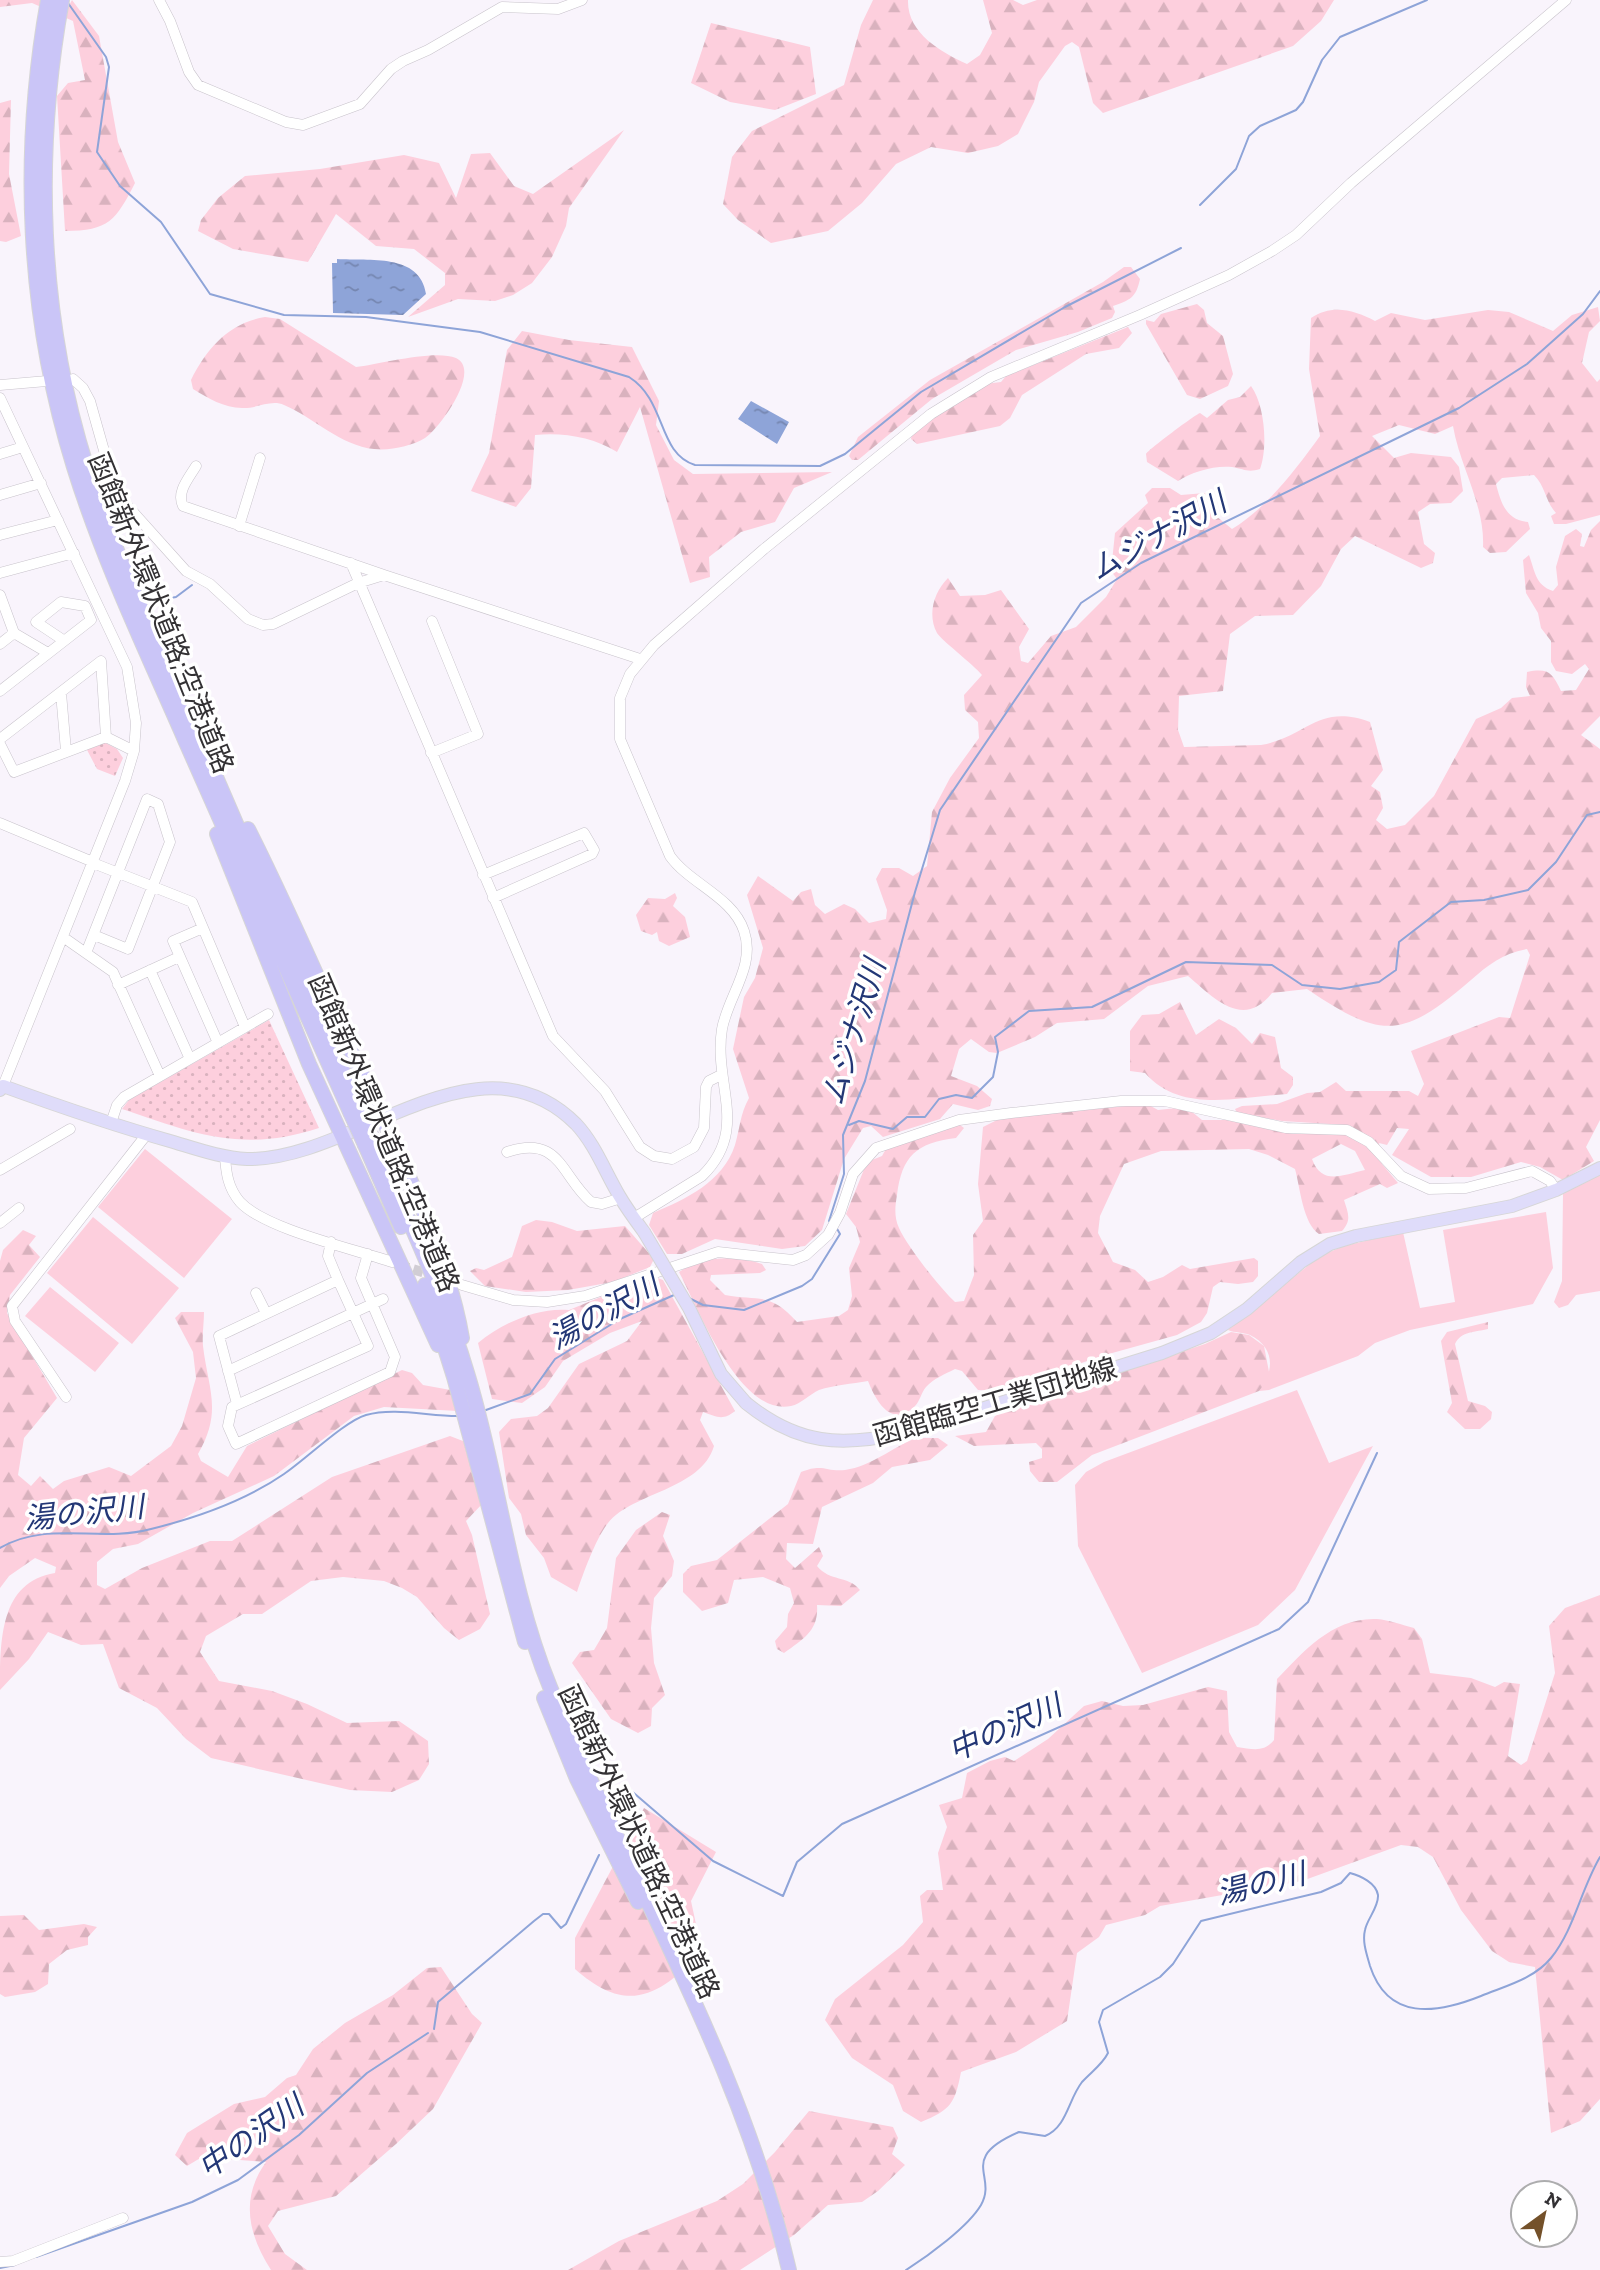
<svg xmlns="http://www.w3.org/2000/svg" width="1600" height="2270" viewBox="0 0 1600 2270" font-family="'Zilla Slab','Noto Sans JP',serif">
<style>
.grass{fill:#fdcfdd}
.forest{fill:url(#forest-firs);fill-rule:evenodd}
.park{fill:url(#park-dots)}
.water{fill:url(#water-ripples)}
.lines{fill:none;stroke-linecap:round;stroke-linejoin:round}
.stream{stroke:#8ea4d8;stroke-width:2}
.minor-tunnel{stroke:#d1cdd4;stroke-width:10;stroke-dasharray:10 5;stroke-linecap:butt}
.minor-casing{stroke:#c8c3cb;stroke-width:11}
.major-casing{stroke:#d6d6d6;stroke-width:14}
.highway-casing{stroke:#d6d6d6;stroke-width:16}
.minor{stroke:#fff;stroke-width:10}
.major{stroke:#dfdcfa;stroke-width:12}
.highway{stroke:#cac5f7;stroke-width:14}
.major-bridge-casing{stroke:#d6d6d6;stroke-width:14;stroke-linecap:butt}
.highway-bridge-casing{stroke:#d6d6d6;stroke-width:16;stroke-linecap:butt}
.major-bridge{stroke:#dfdcfa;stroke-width:12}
.highway-bridge{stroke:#cac5f7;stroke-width:14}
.labels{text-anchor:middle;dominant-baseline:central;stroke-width:7;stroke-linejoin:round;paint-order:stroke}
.street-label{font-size:28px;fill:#333134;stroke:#fff}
.water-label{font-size:30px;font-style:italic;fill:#233776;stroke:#fff}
</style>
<defs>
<pattern id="forest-firs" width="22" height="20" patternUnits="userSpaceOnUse" patternTransform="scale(1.75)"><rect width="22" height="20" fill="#fdcfdd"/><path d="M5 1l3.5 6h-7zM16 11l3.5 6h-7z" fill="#d9b2be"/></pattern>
<pattern id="park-dots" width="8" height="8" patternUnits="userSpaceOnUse" patternTransform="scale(1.75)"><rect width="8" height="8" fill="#fdcfdd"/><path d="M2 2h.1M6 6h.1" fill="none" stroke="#d9b2be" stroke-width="1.8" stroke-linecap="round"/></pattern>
<pattern id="water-ripples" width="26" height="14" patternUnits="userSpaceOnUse" patternTransform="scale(1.75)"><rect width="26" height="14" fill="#8ea4d8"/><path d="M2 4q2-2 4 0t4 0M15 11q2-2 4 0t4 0" fill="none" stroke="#7586b0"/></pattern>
</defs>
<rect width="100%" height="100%" fill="#f9f4fc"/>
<!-- grass -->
<path class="grass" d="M145 1149 232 1219 184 1278 98 1207Z
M1600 1173V1291L1576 1295 1568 1305 1559 1308 1554 1302 1562 1281 1563 1194Z
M1546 1212 1553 1268 1533 1304 1410 1330 1375 1343 1358 1356 1269 1390 1259 1391C1274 1372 1276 1348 1250 1335 1243 1332 1235 1333 1228 1330L1320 1256 1344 1246 1403 1232 1420 1308 1455 1302 1443 1230Z
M93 1217 179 1288 132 1344 47 1273Z
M50 1287 119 1343 95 1372 25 1316Z
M1297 1390 1329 1463 1373 1446 1295 1590 1258 1625 1142 1673 1078 1546 1075 1485 1086 1472 1104 1462Z"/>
<!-- forest -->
<path class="forest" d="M0 0H42L67 9 72 0 99 36 118 142 135 183C116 220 109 231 65 231L57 96 68 83 85 80 73 21 32 3 0 7Z
M873 0H908C907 33 941 52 967 64L980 55 992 33 983 0H1013L1023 5 1037 0H1334L1321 21 1293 46 1103 113 1093 103 1079 47 1072 42 1065 46 1039 82 1034 102 1018 134 998 146 968 153 931 147 896 164 862 203 828 231 771 243 738 220 723 204 732 157 752 131 844 85 861 25Z
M711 23 810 47 816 94 775 110 730 102 691 83Z
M11 100 9 174 21 236 6 242 0 241V103Z
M624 130 569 208 566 226 552 257 532 283 513 295 495 301 458 299 408 317 445 285V273L414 249 376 246 336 214 308 262 233 249 198 231 201 220 218 198 245 176 320 169 404 155 439 163 456 198 471 154 490 153 514 186 533 194Z
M1124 267H1131L1140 279C1136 298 1130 300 1113 306L1115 312 1112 318 1078 332 1016 350 932 399 858 460H852L849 456 858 437 930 380 1103 282Z
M1197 304 1204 310 1207 323 1223 336 1233 374 1228 386 1200 399 1187 395 1146 324V320L1154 322 1161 314Z
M1598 307 1600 321 1589 332 1582 363 1597 382 1600 379V515L1566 524H1554L1551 516 1556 513C1545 501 1546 487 1534 475L1502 478 1496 484C1501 503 1506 520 1528 522L1530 529 1506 552 1490 553 1483 547C1485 505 1460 467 1453 426L1435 434 1399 425 1372 436 1394 458 1411 453 1451 457 1459 467 1463 491 1451 503 1430 504 1418 512 1424 544 1435 553 1433 563 1421 568 1355 536 1341 549 1321 586 1293 615 1255 616 1230 634 1223 691 1179 696 1178 730 1184 747 1261 745C1307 737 1318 703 1370 722L1383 770 1371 786 1380 792 1383 808 1376 820 1387 829 1405 825 1434 796 1476 719 1501 708 1512 698 1530 696 1526 687 1527 672C1548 668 1552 672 1561 691L1576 690 1589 669 1585 664 1572 674 1556 671 1551 662V641L1541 628 1538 613 1526 593 1523 560 1529 555C1535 571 1535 585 1553 591L1558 585 1556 567 1565 536 1576 529 1582 534 1580 546 1584 547 1591 530 1600 521V716L1581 735 1600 749V1120L1586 1147 1594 1161 1563 1180 1540 1167 1521 1162 1471 1177H1431L1392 1155 1409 1129 1397 1128 1387 1145 1379 1143 1382 1164 1398 1183 1387 1188 1380 1184 1344 1200C1348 1213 1352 1220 1342 1231L1319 1234C1303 1224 1300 1187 1295 1169L1268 1155 1249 1149 1161 1151 1124 1164 1100 1216 1098 1233 1113 1262 1135 1270 1148 1282 1163 1277 1182 1265 1190 1269 1254 1258 1258 1261V1276L1253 1282 1238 1284 1220 1282 1213 1287 1207 1313 1201 1322 1177 1335 1105 1355 998 1391 978 1390 962 1371 955 1369C945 1374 933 1379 926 1387 921 1393 920 1401 915 1406 891 1429 876 1401 868 1381 852 1384 834 1385 819 1390 810 1394 801 1404 791 1406 740 1417 698 1308 679 1272 702 1256 736 1255 762 1264L766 1270 760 1273 711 1275 710 1280 725 1295C758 1301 771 1292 797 1322L839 1316 848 1310 852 1296 849 1268 860 1242 856 1227 846 1214 867 1162 882 1156 887 1147 960 1125 964 1128 956 1138C916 1143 902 1156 897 1195 895 1207 894 1217 899 1228 907 1246 940 1288 955 1302L964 1301 974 1275 973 1235 983 1221 978 1184 983 1127 1001 1118 1147 1104 1158 1110 1186 1107 1202 1120H1230L1293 1134H1309L1330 1124 1282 1121 1237 1113 1235 1109 1242 1106 1277 1104 1307 1093 1320 1092 1336 1082 1346 1091H1409L1418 1096 1424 1084 1411 1051 1499 1017 1510 1018 1530 955 1527 949C1503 953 1488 965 1471 980 1402 1040 1381 1039 1307 989L1272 993C1243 1030 1214 998 1188 976L1148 986 1104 1019 1057 1023 1035 1037 997 1053 989 1052 971 1039 959 1049 951 1076 977 1086 992 1099 990 1106 978 1110 953 1104 940 1119 883 1137 871 1126 863 1128 844 1159 822 1230 805 1246 782 1249 715 1239 682 1254H667L649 1225 653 1213C686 1199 723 1182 735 1145 740 1128 740 1114 749 1098L733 1049 744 997 755 978 763 948 747 895 758 876 793 901 801 892 811 889 815 905 825 914 844 904 855 909 869 923 886 919 887 910 876 879 882 868H899L913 876 927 866 932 812 950 778 979 738 978 722 965 710 964 695 982 675C974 665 940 639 937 633 927 614 934 592 948 578L960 596 985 595 1001 590 1029 629 1019 647 1021 661 1028 663 1051 636 1076 627 1106 597 1117 579 1111 571 1115 533 1148 503 1145 495 1152 488H1170L1181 495 1205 493 1211 495 1216 516 1232 529C1267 508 1296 469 1320 436L1309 369 1311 318C1332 304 1354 310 1375 321L1391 313 1425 320 1488 310 1509 312 1553 331 1572 315ZM1341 1144 1355 1151 1365 1170C1342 1175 1322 1186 1312 1159Z
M265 317 280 319 356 367C380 364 435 349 456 358 482 370 440 428 425 438 412 446 390 451 374 449 341 446 313 417 284 405 271 399 256 409 242 408 224 408 208 398 193 389L191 380C207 348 229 323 265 317Z
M1128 327 1132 333 1119 348 1086 354 1022 395 1010 418 1000 426 917 444 911 439 912 432 985 384 1001 382 1006 376Z
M522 331 569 340 632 347 659 401 656 425 674 460 693 474 832 472 794 488 775 522 741 532 709 557 710 577 690 583 640 407 617 452C594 437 562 432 535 435L531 488 516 507 471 491 489 453 507 350Z
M1251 386C1265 405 1268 448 1260 469 1248 473 1244 469 1232 467 1215 465 1191 472 1178 481L1147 462 1146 454C1148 450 1196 414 1200 413L1207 418 1228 400 1240 397Z
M675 893 677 898 673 906 685 917 690 937 669 946 659 941 657 932 652 935 641 931 636 915 648 898 665 899Z
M1180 1002 1196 1035 1219 1019 1236 1028 1252 1044 1260 1033 1275 1037 1281 1068 1293 1077V1085L1287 1094C1238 1097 1181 1114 1145 1073L1130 1071V1031L1142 1015 1159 1014Z
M536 1220 552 1222 577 1231 625 1226 654 1259 650 1267 613 1282 568 1290 526 1292 485 1286 470 1271 476 1268 484 1270 512 1257 522 1226Z
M23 1230 36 1236 29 1245 40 1257 10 1295 7 1313 57 1398 24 1438 18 1475 31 1486 40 1476 53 1489 64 1481 109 1467 131 1476 171 1446 182 1426 196 1378 193 1352 175 1318 181 1312H204C204 1323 202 1335 203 1346 208 1389 223 1411 198 1454L201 1461 228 1477 247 1446 402 1370 412 1373 423 1385 456 1391 458 1411 384 1407 354 1416 274 1476 193 1513 138 1544 113 1549 97 1562V1585L105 1589 142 1568 210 1541H232L332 1477 450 1436 468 1443 483 1503 466 1521 472 1535 490 1614 480 1629 459 1640 444 1628 417 1597 402 1588 384 1581 343 1577 311 1581 262 1614H243L206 1636 200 1652 219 1681 272 1691 307 1704 347 1723 399 1721 428 1741 429 1764 419 1780 392 1792 350 1790 211 1758 186 1739 157 1708 119 1688 103 1644 81 1645 48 1632 29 1659 0 1690C0 1639 0 1582 55 1573L56 1567 35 1558 9 1576 0 1588V1261L3 1250Z
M652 1276 663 1280 735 1411C723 1421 717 1417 703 1412L700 1420 714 1446C701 1490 633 1492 608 1523 596 1538 583 1574 577 1592L551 1577 544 1558 526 1535 521 1514 509 1498 499 1432 511 1419 537 1416 548 1408 579 1364 627 1341 642 1321 610 1333 563 1361 545 1387 522 1403 492 1399 478 1343C502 1323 538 1307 569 1310Z
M1488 1322V1329C1476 1332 1461 1331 1455 1344L1468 1401 1485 1406 1492 1412 1491 1419 1480 1429H1465L1447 1412 1452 1403 1441 1341 1447 1332Z
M1231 1332 1249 1335 1264 1346 1270 1377 1259 1391 1092 1455 1057 1482H1039L1030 1471 1029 1462 1042 1458V1449L1036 1443 974 1446 955 1436 986 1432 995 1416 1002 1411 1205 1344Z
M916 1438H938L948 1445 930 1460 892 1467 873 1483 822 1507 813 1544 787 1543 786 1559 795 1568 819 1547 823 1556 817 1566C830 1582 848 1575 860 1590L841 1606 817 1605C819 1630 804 1639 784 1653L777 1649 775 1641 787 1627 788 1614 794 1603 790 1588 763 1577 734 1580 728 1603 702 1611 683 1592V1574L691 1566 717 1560 788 1504 801 1472C823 1463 826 1472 845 1470 872 1466 891 1448 916 1438Z
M662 1512 670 1515 663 1536 674 1561 672 1576 654 1598 651 1628 654 1663 665 1695 652 1708 651 1726 638 1733 611 1719 572 1663 580 1652 594 1650 607 1628 616 1558 636 1530Z
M1600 1595V2099L1580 2121 1551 2133 1535 1967 1509 1962 1492 1951 1461 1910 1433 1857 1418 1847 1401 1845 1302 1881 1160 1906 1145 1915 1106 1925 1099 1937 1077 1953 1067 2021 1016 2052 961 2072C955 2103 951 2110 921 2122L903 2111 893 2085 852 2058 825 2020 835 1999 903 1945 923 1922 920 1896 927 1890H943L938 1853 947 1827 939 1805 962 1798 967 1773 990 1761 1005 1757 1014 1761 1048 1739 1084 1706 1102 1701 1123 1706 1143 1705 1208 1687 1227 1691 1229 1732 1237 1747C1252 1749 1264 1753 1274 1740L1277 1679C1304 1651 1333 1617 1377 1619 1389 1620 1402 1625 1414 1628L1422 1639 1430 1673 1471 1678 1495 1687 1504 1682 1520 1684 1508 1756 1521 1765 1527 1761 1555 1673 1549 1626 1565 1608Z
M644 1808 716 1852 691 1901 702 1952C658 1997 627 2015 575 1969V1938Z
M24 1915 39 1930 84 1924 97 1927 88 1937V1945L67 1950 49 1964 48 1984 35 1992 5 1997 0 1994V1916Z
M441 1967 472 2014 482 2023 433 2109 396 2144 336 2196 278 2211 268 2226 285 2254 307 2270H271C248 2234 240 2198 266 2162L202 2157 187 2166 175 2155 187 2133 234 2104 265 2097 287 2078 296 2075 313 2049 345 2023 393 1995 427 1968Z
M809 2111 893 2127 898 2138 892 2154 905 2165 878 2191 862 2202 828 2205 794 2235 740 2270H568L619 2241 717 2201 743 2184 775 2152Z"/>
<!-- park -->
<path class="park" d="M102 741 117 749 123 758 115 776 97 769 86 748Z
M269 1020 319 1128C243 1153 195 1134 122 1109L129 1100Z"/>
<!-- water -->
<path class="water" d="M337 259C369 261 420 253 426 294L403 315 333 313 332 263H337Z
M751 401 789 422 777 444 738 419Z"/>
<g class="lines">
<!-- stream -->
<path class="stream" d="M68 3 106 57 109 67 97 152 120 186 161 222 210 294 284 315 366 317 480 332 629 377C667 401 657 453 695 465L820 466 845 454 921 392 1065 307 1181 248
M1200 205 1236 169 1249 136 1260 126 1296 110 1303 102 1322 60 1340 37 1427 0
M149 602 176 597 192 585
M849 1125 859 1121 893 1129 907 1117H925L939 1099 956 1095 972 1098 993 1077 998 1052 995 1037 1029 1011 1092 1007 1186 962 1272 965 1302 985 1340 989 1379 982 1396 970 1399 942 1451 902 1484 900 1528 890 1556 862 1587 815 1600 812
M829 1221 844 1174 843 1135 865 1081 915 892 940 810 1081 603 1141 563 1459 408 1527 364 1583 314 1600 291
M689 1298 703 1305 744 1310 802 1286 812 1279 840 1234 836 1227
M486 1410 530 1394 555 1359 620 1319 674 1295
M0 1548C47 1520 100 1543 151 1529 196 1518 245 1501 284 1474 305 1460 345 1421 366 1415 394 1407 428 1416 457 1416
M616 1802 618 1795 628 1788 713 1861 783 1896 797 1862 842 1824 1279 1629 1308 1602 1377 1453
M434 2029 438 2002 534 1921 543 1914H549L561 1928 566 1924 599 1855
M36 2257 192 2202 238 2180 299 2135 367 2073 428 2033
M0 2268 15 2265
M906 2270C928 2256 968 2227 981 2205 998 2175 957 2159 1019 2132L1045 2136C1067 2127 1068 2100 1082 2082 1091 2072 1102 2065 1108 2053L1099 2022 1103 2010 1160 1977 1173 1964 1201 1921 1321 1892 1341 1883 1350 1873C1361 1876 1376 1883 1378 1895 1379 1907 1367 1919 1365 1930 1362 1942 1367 1955 1370 1966 1388 2021 1436 2014 1481 1996 1505 1986 1534 1979 1551 1958 1574 1930 1581 1889 1600 1857"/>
<!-- minor-tunnel -->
<path class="minor-tunnel" d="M399 1265 435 1276"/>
<defs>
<path id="minor" d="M159 0 170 21 189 72 198 85 286 122 303 125 360 104 391 69 403 61 428 50 502 7 558 9 582 0
M73 379 83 388 90 401 116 493 186 571 210 584 248 619 263 625 273 624 358 583 384 575 640 659
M0 385 47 381
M0 398 127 667 136 723 134 751 125 781 3 1086 0 1085
M0 454 23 447
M196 466C189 478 176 492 183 506L384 575
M0 495 41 483
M239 526 260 458
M0 535 58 520
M351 563 553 1036 605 1091 640 1147 654 1156 672 1159 694 1147 704 1128 706 1087 709 1081 721 1075
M0 573 74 553
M0 595 14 633 48 653
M0 644 14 633
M0 691 91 620 85 606 61 602 36 622 63 640
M61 693 66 751
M106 737 134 751
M0 739 101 661 106 737
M0 744 14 772 106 737
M431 753 478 734 432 621
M0 823 93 862
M93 863 192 902 245 1027
M483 875 584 833 594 850 592 854 493 898
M203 928 173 941 218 1043
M63 937 113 972 160 1076
M86 953 147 799 158 804 170 842 128 949 94 935
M150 970 190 1059
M118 985 179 957
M111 1123 117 1105 124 1097 268 1014
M507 1152C560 1134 561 1176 591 1202L602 1204 621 1198
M225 1156C226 1173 228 1188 240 1202 265 1229 354 1249 392 1262
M0 1170 70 1129
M634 1218 702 1176C750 1129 713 1085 722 1029 728 996 756 966 744 931 733 897 690 884 670 856L620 739V698L630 674 654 645 764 549 931 414 991 377 1140 315 1229 275 1272 251 1296 235 1351 183 1566 0
M0 1223 19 1208
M338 1280 368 1346 232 1407 228 1426 236 1444 390 1372 395 1357 361 1278 368 1254
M462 1285 513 1300 547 1302 585 1296 718 1252 793 1260 806 1255 828 1235 840 1213 853 1174 876 1148 959 1120 1011 1113 1121 1101H1165L1286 1128 1347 1130 1369 1142 1401 1176 1429 1189 1466 1188 1532 1171 1550 1181 1556 1190
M256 1293 266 1313
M228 1371 383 1299
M66 1397 15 1321 12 1306 147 1134
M237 1404 219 1336 338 1280 328 1256 331 1242
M0 2262 13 2261 123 2218"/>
<path id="major" d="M0 1090 3 1086C58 1106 113 1125 170 1141 194 1148 221 1158 247 1159 354 1161 478 1026 576 1124 595 1144 606 1174 620 1197 627 1209 636 1221 644 1232
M746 1403C798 1445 841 1447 904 1433L1162 1353 1211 1333 1247 1309 1301 1262 1330 1244 1356 1236 1512 1206 1556 1190 1600 1168"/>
<path id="highway" d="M48 0C20 155 27 316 74 467 103 561 146 650 185 740 239 864 295 988 350 1112
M62 0C34 153 39 315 86 465 117 562 162 654 203 747 255 867 307 987 359 1108
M248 829C285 902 317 977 351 1051 391 1137 446 1245 462 1338
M217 834 309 1064 438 1345
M373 1139C407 1217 444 1294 468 1376 499 1478 509 1587 550 1687 630 1883 741 2061 789 2270
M365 1145 401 1227
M425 1285 454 1377 525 1642
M544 1698 577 1779 638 1902"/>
</defs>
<!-- minor casing -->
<use href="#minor" class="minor-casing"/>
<!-- major casing -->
<use href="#major" class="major-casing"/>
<!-- highway casing -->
<use href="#highway" class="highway-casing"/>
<!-- minor -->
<use href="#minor" class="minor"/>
<!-- major -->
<use href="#major" class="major"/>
<!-- highway -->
<use href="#highway" class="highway"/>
<defs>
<path id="major-bridge" d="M644 1232 689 1308 721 1374 746 1403"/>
<path id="highway-bridge" d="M359 1108 373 1139
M350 1112 365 1145"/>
</defs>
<!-- major-bridge casing -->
<use href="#major-bridge" class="major-bridge-casing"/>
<!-- highway-bridge casing -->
<use href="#highway-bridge" class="highway-bridge-casing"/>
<!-- major-bridge -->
<use href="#major-bridge" class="major-bridge"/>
<!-- highway-bridge -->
<use href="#highway-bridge" class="highway-bridge"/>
</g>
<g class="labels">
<!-- street labels -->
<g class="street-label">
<text transform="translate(161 613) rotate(68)">函館新外環状道路;空港道路</text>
<text transform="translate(384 1133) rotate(67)">函館新外環状道路;空港道路</text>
<text transform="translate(995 1402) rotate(-16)">函館臨空工業団地線</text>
<text transform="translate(639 1842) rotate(65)">函館新外環状道路;空港道路</text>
</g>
<!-- water labels -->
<g class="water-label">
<text transform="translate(1158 536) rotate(-29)">ムジナ沢川</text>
<text transform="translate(854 1032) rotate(-73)">ムジナ沢川</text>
<text transform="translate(604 1312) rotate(-29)">湯の沢川</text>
<text transform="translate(84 1513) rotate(-6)">湯の沢川</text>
<text transform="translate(1005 1728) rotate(-24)">中の沢川</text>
<text transform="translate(1261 1884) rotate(-14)">湯の川</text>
<text transform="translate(251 2137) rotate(-35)">中の沢川</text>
</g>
</g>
<!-- north arrow -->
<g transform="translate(1544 2214) rotate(33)"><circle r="33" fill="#ffffff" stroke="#adadae" stroke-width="2"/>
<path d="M0-5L12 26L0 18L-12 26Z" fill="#74512a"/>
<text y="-10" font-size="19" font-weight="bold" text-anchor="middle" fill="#333134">N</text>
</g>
</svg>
